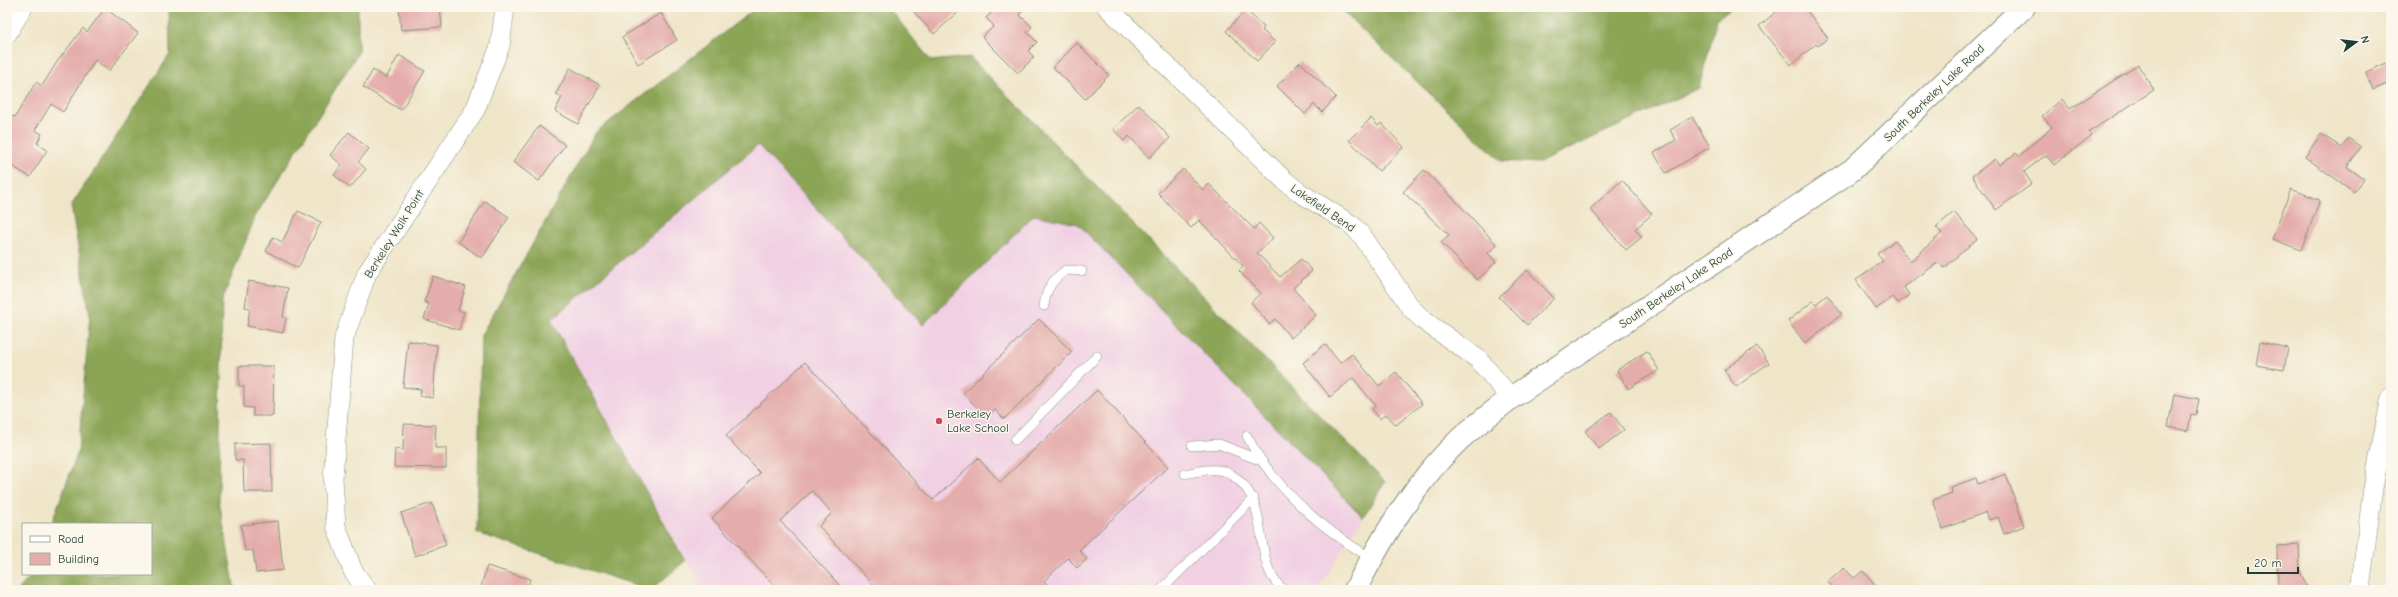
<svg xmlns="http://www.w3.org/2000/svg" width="2398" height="597" viewBox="0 0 2398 597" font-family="'Comic Neue',sans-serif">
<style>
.built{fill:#f1d0e3}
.forest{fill:#8ba455;stroke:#557044}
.building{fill:#e4acaa}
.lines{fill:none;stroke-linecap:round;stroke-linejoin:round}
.service-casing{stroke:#87917e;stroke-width:10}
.minor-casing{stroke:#87917e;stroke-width:20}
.tertiary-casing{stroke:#87917e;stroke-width:24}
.service{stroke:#fff;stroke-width:9}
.minor{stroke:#fff;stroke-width:19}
.tertiary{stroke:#fff;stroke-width:22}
.poi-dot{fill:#d1495b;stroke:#fbf7ec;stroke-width:1.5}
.labels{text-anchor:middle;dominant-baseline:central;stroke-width:3;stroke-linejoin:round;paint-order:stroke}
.street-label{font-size:12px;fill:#1f3d34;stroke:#fbf7ec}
.poi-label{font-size:12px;fill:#1f3d34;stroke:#fbf7ec;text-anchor:start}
</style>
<rect width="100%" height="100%" fill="#fbf7ec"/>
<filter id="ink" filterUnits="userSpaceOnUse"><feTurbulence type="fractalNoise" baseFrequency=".025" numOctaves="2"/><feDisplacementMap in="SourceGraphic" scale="8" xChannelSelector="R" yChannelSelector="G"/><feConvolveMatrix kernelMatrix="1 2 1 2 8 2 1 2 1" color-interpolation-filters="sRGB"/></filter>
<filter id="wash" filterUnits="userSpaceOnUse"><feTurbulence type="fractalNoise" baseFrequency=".012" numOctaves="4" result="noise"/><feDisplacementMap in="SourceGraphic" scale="16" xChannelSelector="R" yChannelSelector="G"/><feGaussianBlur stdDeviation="0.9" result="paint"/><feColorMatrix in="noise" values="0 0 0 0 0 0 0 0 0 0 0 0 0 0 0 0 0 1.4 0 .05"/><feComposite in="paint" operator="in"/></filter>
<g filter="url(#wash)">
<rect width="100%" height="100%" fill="#efe5c8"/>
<!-- built -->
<path class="built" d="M758 145 923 325 1034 215 1078 224 1363 517 1318 590H703L551 320Z"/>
<!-- forest -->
<path class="forest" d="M169 7H358V53L256 215 222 301 219 500 235 590H18L33 574H151V524H51L78 452 90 315 71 206 170 54Z
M757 7H888L931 61 970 57 1385 482 1363 517 1078 224 1034 215 923 325 758 145 551 320 685 561 651 590 477 533 481 335 596 132Z
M1338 7H1612L1653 10 1664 7H1732L1717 19 1699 88 1539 163 1501 161Z"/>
<g id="blocks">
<!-- building -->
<path class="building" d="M399 7H440L442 27 401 30Z
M909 7H964L934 34Z
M997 7H1026L1019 14 1032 27 1027 32 1037 42 1028 51 1034 57 1018 73 982 37 994 26 986 18Z
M1782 7H1804L1828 38 1818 46 1816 44 1791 65 1759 26Z
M105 8 138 33 109 71 95 60 63 112 51 104 35 130 42 134 37 143 47 150 30 177 7 163V125L13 116 15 117 36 82 42 86 57 62 83 28 87 32Z
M1246 10 1264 27 1262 30 1275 42 1257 61 1226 31Z
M661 13 677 40 638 64 622 37Z
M1077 43 1109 75 1085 99 1053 67Z
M399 55 425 71 401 110 363 87 373 70 386 78Z
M2391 61V82L2373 90 2366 72Z
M1300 62 1336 97 1322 112 1314 104 1305 114 1277 86Z
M2138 65 2154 90 2089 132 2092 135 2054 165 2046 155 2024 172 2032 184 1996 210 1972 176 1995 159 1999 165 2016 153 2019 156 2052 127 2042 116 2062 99 2070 109Z
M570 68 600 85 578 124 555 111 562 97 556 94Z
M1139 104 1170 138 1149 158 1129 136 1124 141 1113 129Z
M1692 117 1710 147 1666 173 1654 153 1676 140 1670 130Z
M1371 118 1378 126 1381 123 1404 147 1379 171 1349 140Z
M539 126 565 145 539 181 513 162Z
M349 132 369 149 358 162 366 169 350 188 334 175 342 165 330 155Z
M2321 134 2342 148 2348 138 2361 147 2347 167 2364 179 2354 192 2305 157Z
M1183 169 1203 190 1209 184 1254 229 1259 223 1273 238 1257 253 1280 277 1301 259 1312 271 1293 288 1316 315 1291 338 1275 319 1269 324 1251 302 1261 293 1239 271 1243 266 1199 220 1191 228 1158 193Z
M1424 170 1456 201 1497 245 1488 253 1496 262 1477 280 1441 242 1449 235 1403 192Z
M1622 180 1652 214 1635 229 1642 237 1626 250 1590 209Z
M2291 189 2320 200 2301 250 2272 239Z
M485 201 509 217 482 258 458 242Z
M298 211 321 222 298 268 266 251 273 237 282 242Z
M1954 212 1977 239 1944 268 1939 262 1904 287 1909 295 1898 303 1893 297 1876 309 1856 280 1883 261 1877 254 1895 241 1910 262 1942 233 1936 227Z
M1527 270 1554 298 1527 325 1499 297Z
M433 276 466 287 458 310 464 312 459 330 424 319 429 304 424 302Z
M249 281 288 288 283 317 286 318 283 333 247 326 250 308 245 307Z
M1827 295 1842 314 1805 343 1788 321 1813 301 1816 304Z
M1039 319 1072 352 1004 419 995 410 987 418 963 393Z
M408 341 437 345 433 398 420 396 421 389 403 387Z
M2260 342 2288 348 2284 370 2256 365Z
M1325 344 1340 363 1352 354 1379 386 1396 372 1422 404 1396 425 1386 414 1380 419 1372 409 1376 406 1353 378 1330 397 1303 363Z
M1757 346 1769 363 1736 387 1724 370Z
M1647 351 1659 370 1628 389 1617 370Z
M805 362 933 500 978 458 1000 482 1097 390 1168 467 1079 550 1087 559 1077 568 1068 558 1044 581 1053 590H878L819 526 832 513 812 491 780 521 844 590H778L712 518 760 473 726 436Z
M239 366H274L273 416H253V408L244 407V386H239Z
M2174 394 2199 399 2196 415 2191 414 2188 431 2168 427Z
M1611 412 1624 430 1599 449 1585 431Z
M404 424 436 425 435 448H446V468L394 467 395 449 403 450Z
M271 443 272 492H244L243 460H235V444Z
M2006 474 2024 526 2004 534 1998 517 1989 520 1986 512 1943 529 1933 500 1952 493 1951 487 1976 478 1978 484Z
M432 503 446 545 415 556 401 513Z
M278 521 283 570 256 573 253 550 245 551 241 525Z
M2299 545 2300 571 2308 590H2278L2277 546Z
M487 566 530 579 527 590H480Z
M1844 568 1854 578 1863 571 1880 590H1835L1828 582Z"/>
</g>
</g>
<g filter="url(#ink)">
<use href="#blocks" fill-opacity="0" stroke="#87917e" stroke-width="1"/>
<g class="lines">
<defs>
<path id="service" d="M1044 306C1046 289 1052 280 1066 270L1082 271
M1247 436C1274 489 1321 528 1371 558
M1015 440 1097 356
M1192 446 1219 444 1259 460
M1185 474C1198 471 1215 467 1227 472 1231 473 1234 477 1237 479 1273 506 1250 568 1285 590
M1161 590 1254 498"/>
<path id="minor" d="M1107 7 1285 181 1299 192 1352 225 1363 237 1411 308 1423 320 1478 359 1511 398
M7 34 23 7
M367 590 353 571 336 526 333 478 344 338 367 273 475 110 500 46 505 7
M2360 590 2373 488 2391 397"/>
<path id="tertiary" d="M1355 590C1383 536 1416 480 1461 438 1477 424 1494 411 1511 398L1852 170 2024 7"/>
</defs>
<!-- service casing -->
<use href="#service" class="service-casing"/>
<!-- minor casing -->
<use href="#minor" class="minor-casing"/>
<!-- tertiary casing -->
<use href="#tertiary" class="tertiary-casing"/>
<!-- service -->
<use href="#service" class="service"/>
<!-- minor -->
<use href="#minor" class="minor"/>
<!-- tertiary -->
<use href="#tertiary" class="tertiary"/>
</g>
</g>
<!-- markers -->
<circle class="poi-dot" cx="939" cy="421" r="4"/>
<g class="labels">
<!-- street labels -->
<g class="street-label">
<text transform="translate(1934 93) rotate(-44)">South Berkeley Lake Road</text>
<text transform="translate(1323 208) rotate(34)">Lakefield Bend</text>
<text transform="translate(394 234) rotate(-58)">Berkeley Walk Point</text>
<text transform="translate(1676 288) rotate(-34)">South Berkeley Lake Road</text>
</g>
<!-- poi labels -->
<g class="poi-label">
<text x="947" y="414">Berkeley<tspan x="947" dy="14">Lake School</tspan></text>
</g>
</g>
<!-- margin -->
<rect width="2398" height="597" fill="none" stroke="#fbf7ec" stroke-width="24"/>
<!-- legend -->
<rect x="22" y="523" width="130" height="52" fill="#fbf7ec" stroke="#a3ada2"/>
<rect x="30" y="536" width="20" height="6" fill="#ffffff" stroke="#a3ada2"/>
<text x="58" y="543" font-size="12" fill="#1f3d34">Road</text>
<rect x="30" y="553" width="20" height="12" fill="#e4acaa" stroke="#a3ada2"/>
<text x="58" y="563" font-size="12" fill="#1f3d34">Building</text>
<!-- north arrow -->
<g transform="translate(2356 42) rotate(75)" stroke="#fbf7ec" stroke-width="3" paint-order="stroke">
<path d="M0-3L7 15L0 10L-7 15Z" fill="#1f3d34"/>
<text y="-6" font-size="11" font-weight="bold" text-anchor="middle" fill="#1f3d34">N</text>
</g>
<!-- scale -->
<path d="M2248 567v6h50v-6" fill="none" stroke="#1f3d34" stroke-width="2"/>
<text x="2254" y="567" font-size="12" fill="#1f3d34" stroke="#fbf7ec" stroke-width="3" paint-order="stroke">20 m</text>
</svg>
